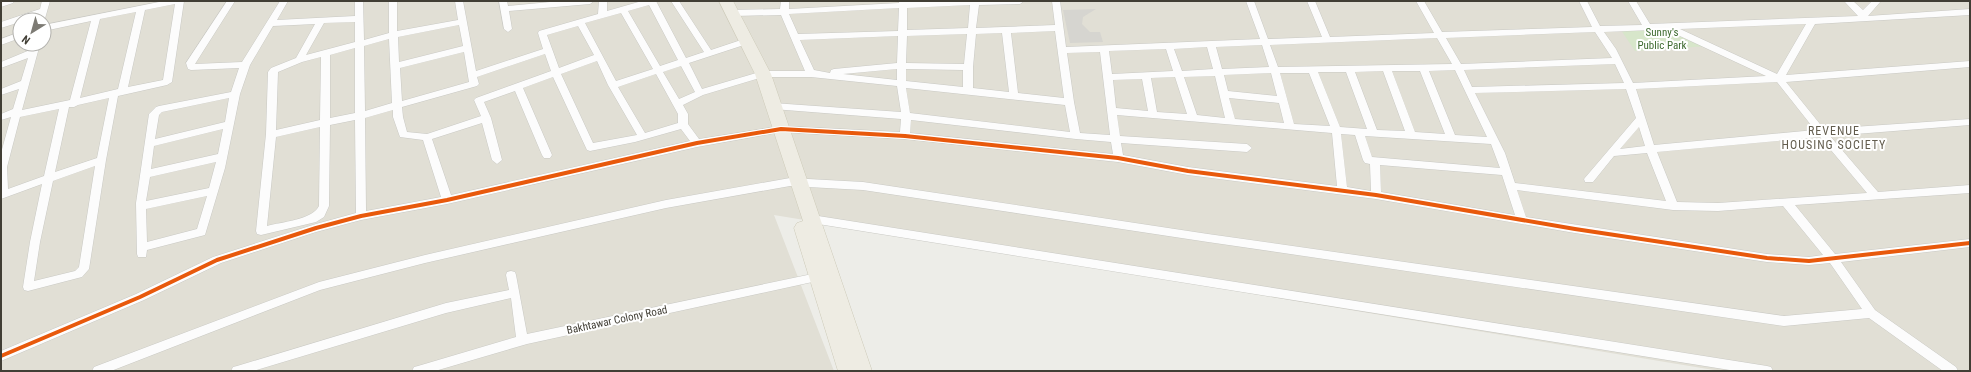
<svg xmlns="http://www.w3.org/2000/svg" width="1971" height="372" viewBox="0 0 1971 372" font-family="'Roboto Condensed',sans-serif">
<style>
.residential{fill:#e1dfd5;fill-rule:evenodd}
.green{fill:#d7e6ca}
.building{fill:#d6d5d0}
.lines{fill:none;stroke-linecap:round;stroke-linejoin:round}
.street-casing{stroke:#c9c9c4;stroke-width:1}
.primary-casing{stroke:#cdcab8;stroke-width:1}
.street{fill:#fcfcfc;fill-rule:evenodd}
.primary{fill:#eeece3;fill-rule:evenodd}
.cycleway-casing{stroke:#fff;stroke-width:6}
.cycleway{stroke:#e8590c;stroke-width:4}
.labels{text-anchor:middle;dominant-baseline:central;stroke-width:4;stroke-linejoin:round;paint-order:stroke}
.park-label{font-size:11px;fill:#3f6b30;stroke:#fff}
.street-label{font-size:11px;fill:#413e35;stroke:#fff}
.neighbourhood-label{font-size:12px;letter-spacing:1px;fill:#635d4e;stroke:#fff}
</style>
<rect width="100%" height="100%" fill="#edede8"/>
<!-- residential -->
<path class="residential" d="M1 1H1970V371H1720L774 215 834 371H1ZM20 20H44V44H20Z"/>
<!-- green -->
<path class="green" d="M1668 27 1709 46 1635 51 1621 30Z"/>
<!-- building -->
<path class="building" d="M1096 9 1083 17 1082 24 1090 32H1100L1103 42 1070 43 1063 10Z"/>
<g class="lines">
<defs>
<path id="street" d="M1 1H14L13 3 1 7Z
M42 1H50L44 22V20H37L38 15 20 20V22L1 28V22L40 9Z
M164 1H184L172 82 167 85 118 96 106 160 89 269 82 277 78 278 28 291 24 290 23 287 30 242 42 184 1 199V153L11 117 1 120V114L13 109 19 89 1 95V89L21 81 28 58 1 68V62L30 50 32 44H40L22 110 70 100 91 21 44 31V25ZM175 4 163 80 128 87 145 10ZM136 12 118 89 80 98 100 19ZM109 98 97 158 55 172 69 107H74L78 105ZM59 109 44 176 8 189 7 167 20 117ZM95 166 79 267 75 271 34 281 40 242 53 181Z
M227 1H235L195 64 242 62 280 1H288L277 20 355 16V1H363L364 40 389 33V1H397V31L458 20 455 1H463L476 71 543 49 538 33 539 31 598 14 599 1H607V11L642 1H656L686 58 704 52 671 1H679L711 50 747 38 751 41 750 43 689 63 702 89 763 71H805L781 15 732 16 728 13 732 10 780 9 781 1H789V9L899 3V1H1024L1020 4 979 5 976 28 1055 25 1052 1H1060L1066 47 1260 39 1246 1H1254L1268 39 1322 37 1307 1H1315L1330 37 1434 33 1416 1H1424L1442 32 1592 27 1579 1H1587L1600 26 1642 25 1628 1H1636L1650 24 1858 16 1844 1H1853L1863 10 1872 1H1881L1868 16 1970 9V15L1815 24 1786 75 1970 61V67L1786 82 1824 129 1970 119V125L1830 136 1878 192 1970 185V193L1795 205 1835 254 1970 239V247L1841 262 1875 310 1956 367 1958 371H1943L1869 318 1784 326 1208 242 863 190 790 186 666 208 425 263 320 290 111 371H92L94 367 319 282 425 255 666 200 790 178 863 182 1208 234 1784 316 1862 309 1830 263 1809 265 1767 262 1575 233 1376 199 1188 175 1118 162 905 139 781 132 697 147 447 204 361 220 316 232 221 263 144 300 1 361V351L136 294 213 257 316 224 356 213 355 120 330 125 329 206 324 217 316 222 261 235 257 234 256 231 266 134 268 72 271 68 296 58 315 24 273 26 250 65 240 94 225 168 205 235 147 250 146 257H138L137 254 136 203 149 114 156 107 159 106 231 92 239 68 191 70 188 69 186 63ZM649 5 678 60 660 66 628 11ZM970 5 968 28 907 30V8ZM899 8 898 31 798 34 789 14ZM621 13 653 69 616 81 585 23ZM355 22V42L306 55 324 23ZM1806 24 1777 74 1680 29ZM459 25 463 46 399 62 398 37ZM578 26 594 55 559 68 547 35ZM1651 30H1667L1766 76 1633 83 1616 49 1604 32ZM1055 31 1064 98 1018 93 1011 33ZM1595 32 1612 58 1461 64 1446 38ZM1002 33 1009 92 973 88V67L976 34ZM967 34 964 64 906 63 907 36ZM898 36 897 63 834 69 831 70 830 73 814 70 800 40ZM1437 38 1452 64 1278 67 1270 45ZM389 39 392 103 365 111 364 46ZM1262 45 1269 67 1222 69 1216 47ZM1207 47 1213 69 1182 71 1174 49ZM355 48V113L330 118V55ZM1166 49 1173 71 1112 74 1109 51ZM464 52 469 82 402 101 400 68ZM1100 52 1110 135 1080 133 1074 102 1067 53ZM545 54 551 71 476 98 474 100 481 116 427 134 407 132 403 117 402 107 477 86 479 84 477 77ZM321 57 320 120 276 130 278 72 302 62ZM597 61 608 85 637 135 593 143 561 74ZM1615 64 1624 83 1472 87 1464 70ZM681 66 695 92 679 99 663 72ZM897 69V80L843 74ZM906 69 963 70V87L906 81ZM1455 70 1487 137 1455 135 1429 71ZM1383 71 1405 131 1377 130 1355 72ZM1392 71H1420L1445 134 1415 132ZM1318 72H1346L1367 129 1340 127ZM1271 73 1277 96 1228 91 1224 75ZM1280 73H1309L1330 126 1294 124ZM656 74 678 114V123L645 133 618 87ZM1215 76 1225 118 1197 115 1184 77ZM553 77 587 150 590 151 635 142 681 129 690 141 451 195 432 139 482 123 492 160 497 164 502 160 491 118 484 102 515 91 542 155 544 158H550L552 155 523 88ZM763 77H811L897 86 901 112 773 103 768 106 773 109 901 119 900 132 781 126 699 139 688 124V114L683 105 703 95ZM1175 77 1187 114 1157 112 1151 78ZM1142 79 1148 111 1116 108 1113 80ZM1777 82 1815 130 1654 145 1636 89ZM906 88 1065 105 1070 132 910 113ZM1626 89 1636 118 1584 179 1585 182H1593L1614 156 1647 153 1666 201 1515 183 1505 153 1475 93ZM229 98 225 122 155 139 159 115 162 112ZM1229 98 1279 103 1284 123 1235 119ZM393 110V117L400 137 423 140 441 197 366 211 365 118ZM1117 115 1332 133 1337 186 1188 167 1123 155 1121 143 1247 152 1252 148 1247 144 1120 136ZM911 120 1076 139 1111 142 1113 154 910 133ZM320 127 319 206C312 220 281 222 267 226L276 137ZM1639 127 1645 146 1620 149ZM223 129 218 154 151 169 154 146ZM1341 134 1355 135 1363 160 1365 163 1370 164 1371 191 1347 187ZM1365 136 1491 144 1500 168 1372 157ZM1820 137 1867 193 1718 203 1677 202 1657 152ZM216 162 209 188 146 201 150 177ZM1380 165 1502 175 1515 215 1381 192ZM1517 190 1673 210 1718 211 1783 206 1823 255 1809 257 1767 254 1526 217ZM207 196 197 229 147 242 146 209Z
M499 1H507L508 6 561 1H594L590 4 509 11 512 29 508 32 504 29Z
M20 32V38L1 45V39Z
M812 215 1767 366 1771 367 1773 371H1736L812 223 808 222 807 219 808 216Z
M511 271 515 272 516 275 527 334 817 273 821 274 822 277 821 280 817 281 527 344 435 371H412L414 367 418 366 516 337 511 298 446 313 253 371H231L233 367 237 366 446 303 509 290 506 275 507 272Z"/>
<path id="primary" d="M719 1H733L771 74 872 371H838L794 228 797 223 803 221 755 74Z"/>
</defs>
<!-- street casing -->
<use href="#street" class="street-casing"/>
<!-- primary casing -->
<use href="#primary" class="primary-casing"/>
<!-- street -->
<use href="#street" class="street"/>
<!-- primary -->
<use href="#primary" class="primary"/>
<defs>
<path id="cycleway" d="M1 356 140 297 217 260 316 228 361 216 447 200 697 143 781 129 905 136 1118 158 1188 171 1376 195 1575 229 1767 258 1809 261 1970 243"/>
</defs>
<!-- cycleway casing -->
<use href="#cycleway" class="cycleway-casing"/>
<!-- cycleway -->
<use href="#cycleway" class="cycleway"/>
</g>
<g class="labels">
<!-- park labels -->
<g class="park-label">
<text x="1662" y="32">Sunny's<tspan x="1662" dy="13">Public Park</tspan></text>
</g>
<!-- street labels -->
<g class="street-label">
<text transform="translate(617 320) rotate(-12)">Bakhtawar Colony Road</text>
</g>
<!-- neighbourhood labels -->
<g class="neighbourhood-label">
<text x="1834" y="131">REVENUE<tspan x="1834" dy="14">HOUSING SOCIETY</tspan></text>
</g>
</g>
<!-- border -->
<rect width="1971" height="372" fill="none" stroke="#413e35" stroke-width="4"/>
<!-- north arrow -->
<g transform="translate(32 32) rotate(217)"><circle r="19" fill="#ffffff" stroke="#b3b2ae"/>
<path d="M0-3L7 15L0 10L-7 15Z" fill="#7d7b74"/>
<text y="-6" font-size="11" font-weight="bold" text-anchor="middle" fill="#413e35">N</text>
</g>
</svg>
